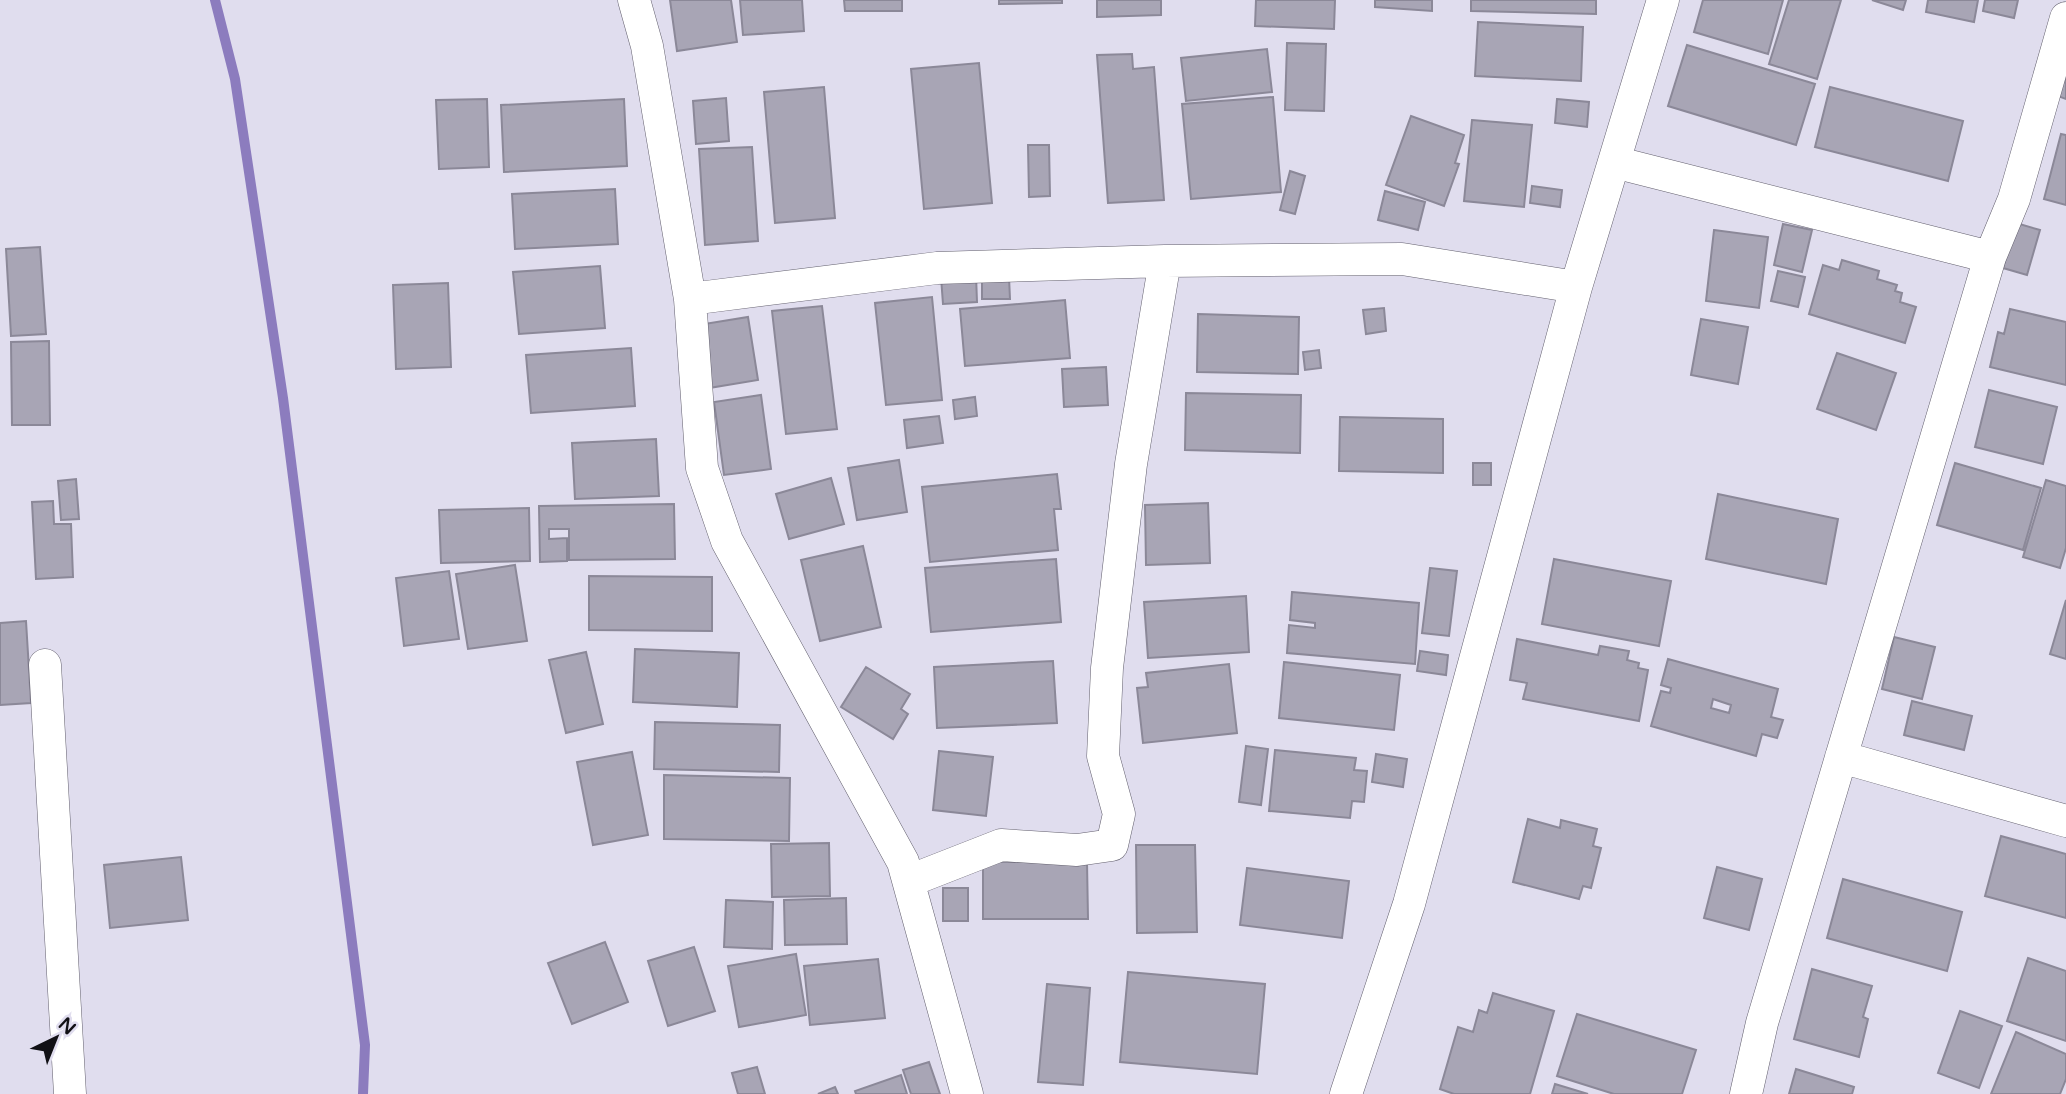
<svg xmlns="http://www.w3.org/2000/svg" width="2066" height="1094" viewBox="0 0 2066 1094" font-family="'Varela Round',sans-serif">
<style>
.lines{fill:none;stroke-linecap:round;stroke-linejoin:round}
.stream{stroke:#8c7cbe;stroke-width:10}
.building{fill:#a8a5b5;stroke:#8b8898;stroke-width:2;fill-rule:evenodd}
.minor-casing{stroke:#63606e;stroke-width:33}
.minor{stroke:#fff;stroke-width:32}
</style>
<rect width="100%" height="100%" fill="#e0ddee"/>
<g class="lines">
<!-- stream -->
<path class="stream" d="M215 0 235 79 283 398 365 1045 363 1094"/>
</g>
<!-- building -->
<path class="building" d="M670 0H731L737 42 677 51Z
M740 0H802L804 31 743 35Z
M844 0H902V11H845Z
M999 0H1062V3L999 4Z
M1097 0H1161V15L1097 17Z
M1256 0H1335L1334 29 1255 26Z
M1375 0H1432V11L1375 7Z
M1471 0H1596V14L1471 11Z
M1703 0H1783L1768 54 1694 32Z
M1789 0H1841L1817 79 1769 64Z
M1872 0H1906L1903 10Z
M1928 0H1978L1974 22 1926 12Z
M1985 0H2018L2014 18 1983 11Z
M1478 22 1583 27 1581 81 1475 76Z
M1287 43 1326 44 1324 111 1285 110Z
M1687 45 1815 84 1796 145 1668 106Z
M1267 49 1272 92 1186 101 1181 58Z
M2066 50V99L2052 94Z
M1132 54 1133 69 1154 67 1164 200 1108 203 1097 55Z
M979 63 992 203 924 209 911 69Z
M824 87 835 218 775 223 764 92Z
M1830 87 1963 121 1948 181 1815 147Z
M1273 97 1281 192 1191 199 1182 104Z
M726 98 729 141 696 144 693 101Z
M487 99 489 167 439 169 436 100Z
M624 99 627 166 504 172 501 105Z
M1557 99 1589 102 1587 127 1555 123Z
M1411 116 1464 135 1455 163 1459 164 1444 206 1386 185Z
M1472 120 1532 125 1524 207 1464 201Z
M2061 134 2066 135V205L2044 199Z
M1028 145H1049L1050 196 1029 197Z
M752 147 758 241 705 245 699 149Z
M1290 171 1305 176 1295 214 1280 210Z
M1532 186 1562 190 1560 207 1530 203Z
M615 189 618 244 515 249 512 194Z
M1385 191 1425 202 1418 230 1378 220Z
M2016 223 2040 230 2027 275 2003 268Z
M1783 224 1812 230 1802 272 1774 265Z
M1714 230 1768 237 1759 308 1706 301Z
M40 247 46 334 11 336 6 249Z
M1842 260 1879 271 1877 279 1897 285 1895 291 1902 293 1900 302 1916 307 1905 343 1809 314 1823 265 1839 270Z
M600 266 605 328 519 334 513 272Z
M1778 271 1805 277 1798 307 1771 301Z
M976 275 977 302 943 304 941 277Z
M982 277H1009L1010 299H982Z
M448 283 451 367 396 369 393 285Z
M932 297 942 400 886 405 875 303Z
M1065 300 1070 358 965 366 960 309Z
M822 306 837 429 786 434 772 311Z
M1384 308 1386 331 1366 334 1363 310Z
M2010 309 2066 322V385L1990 367 1998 332 2004 334Z
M1198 314 1299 317 1298 374 1197 372Z
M748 317 758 380 709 388 698 325Z
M1701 319 1748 327 1738 384 1691 375Z
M49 341 50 425H12L11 342Z
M631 348 635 406 531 413 526 355Z
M1319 350 1321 368 1305 370 1303 352Z
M1837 353 1896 373 1876 430 1817 409Z
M1106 367 1108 405 1064 407 1062 369Z
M1989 390 2057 407 2043 464 1975 447Z
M1186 393 1301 395 1300 453 1185 450Z
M761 395 771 469 724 475 714 402Z
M975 397 977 416 955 419 953 400Z
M939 416 943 443 907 448 904 420Z
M1340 417 1443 419V473L1339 471Z
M656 439 659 496 575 499 572 443Z
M899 460 907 512 857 520 848 468Z
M1473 463H1491V485H1473Z
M1955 463 2041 488 2023 550 1937 525Z
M1057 474 1061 509H1054L1058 550 930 562 922 487Z
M831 478 844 524 789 539 776 494Z
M76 479 79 519 61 520 58 481Z
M2046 480 2066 486V548L2060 568 2023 557Z
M1718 494 1838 519 1826 584 1706 559Z
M53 501 54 524H71L73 577 36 579 32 502Z
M1208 503 1210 563 1146 565 1145 505Z
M674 504 675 559 569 560V529H549V539L567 538V561L540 562 539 506Z
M529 508 530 561 441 563 439 510Z
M863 546 881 627 820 641 801 560Z
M1056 559 1061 622 931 632 925 568Z
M1554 559 1671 581 1659 646 1542 624Z
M515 565 527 641 468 649 456 574Z
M1430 568 1457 571 1449 636 1422 633Z
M449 571 459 639 404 646 396 578Z
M589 576 712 577V631L589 630Z
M1292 592 1419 603 1415 664 1287 653 1289 625 1315 628V623L1290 620Z
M1246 596 1249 652 1148 658 1144 602Z
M2066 600V659L2050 654Z
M26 621 31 703 0 705V623Z
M1894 637 1935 647 1922 699 1882 689Z
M1517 639 1598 655 1600 646 1629 651 1627 660 1639 663 1638 668 1648 670 1639 721 1523 699 1527 683 1510 680Z
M635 649 739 653 737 707 633 702Z
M1420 651 1448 655 1446 675 1417 671Z
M586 652 603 724 566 733 549 660Z
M1668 659 1778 689 1771 717 1783 720 1777 738 1762 734 1756 756 1651 726 1661 691 1670 693 1671 688 1661 685ZM1713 699 1731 705 1729 713 1711 708Z
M1053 661 1057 723 937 728 934 667Z
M1284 662 1400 675 1394 730 1279 718Z
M1229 664 1237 733 1143 743 1137 688 1148 687 1146 673Z
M866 667 910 694 901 709 908 714 893 739 841 707Z
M1912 701 1972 716 1964 750 1904 735Z
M655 722 780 725 779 772 654 769Z
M1246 746 1268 749 1261 805 1239 802Z
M1275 750 1356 758 1354 770 1367 771 1364 802 1352 801 1350 818 1269 811Z
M939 751 993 757 986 816 933 810Z
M632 752 648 835 593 845 577 762Z
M1376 754 1407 759 1403 787 1372 782Z
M664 775 790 778 789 841 664 839Z
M1528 819 1560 828 1561 820 1597 829 1593 846 1601 848 1591 888 1583 886 1579 899 1513 882Z
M2001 836 2066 854V918L1985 896Z
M829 843 830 896 772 897 771 844Z
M1136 845H1195L1197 932 1137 933Z
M181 857 188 920 110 928 104 865Z
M983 862H1087L1088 919H983Z
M1717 867 1762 879 1749 930 1704 918Z
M1247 868 1349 881 1342 938 1240 925Z
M1843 879 1962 912 1947 971 1827 938Z
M943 888H968V921H943Z
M846 898 847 944 785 945 784 900Z
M726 900 773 902 772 949 724 947Z
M605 942 628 1002 572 1024 548 963Z
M694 947 715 1011 668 1026 648 961Z
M796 954 806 1015 739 1027 728 966Z
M2028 958 2066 971V1041L2007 1021Z
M878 959 885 1018 810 1025 804 966Z
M1812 969 1872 986 1863 1017 1868 1019 1859 1057 1794 1039Z
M1128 972 1265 984 1257 1074 1120 1062Z
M1047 984 1090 988 1083 1085 1038 1082Z
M1493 993 1554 1011 1530 1094H1454L1440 1089 1458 1027 1473 1032 1479 1010 1487 1013Z
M1960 1011 2002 1026 1979 1088 1938 1073Z
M1577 1014 1696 1050 1682 1094H1614L1557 1076Z
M2016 1032 2066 1054V1079L2060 1094H1991Z
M929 1062 940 1094H911L903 1070Z
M757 1067 765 1094H738L732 1073Z
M1796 1069 1854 1087 1852 1094H1789Z
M901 1075 907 1094H856L855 1091Z
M1555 1084 1588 1094H1552Z
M835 1087 838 1094H818Z"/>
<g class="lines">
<defs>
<path id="minor" d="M634 0 647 46 690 299 702 468 727 541 903 862 967 1094
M1614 162 1990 257
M690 299 937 268 1165 261 1402 259 1576 287
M45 665 70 1094
M1841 757 2066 821
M909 881 1001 845 1077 850 1112 845 1119 814 1103 756 1107 668 1131 464 1165 261
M1346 1094 1409 904 1576 287 1663 0
M1746 1094 1762 1023 1990 257 2014 199 2066 18"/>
</defs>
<!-- minor casing -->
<use href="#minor" class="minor-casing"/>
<!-- minor -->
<use href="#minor" class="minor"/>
</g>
<!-- north arrow -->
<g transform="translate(56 1038) rotate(43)" stroke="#e0ddee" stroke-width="5" paint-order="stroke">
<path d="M0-5L12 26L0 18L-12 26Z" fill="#111015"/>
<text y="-10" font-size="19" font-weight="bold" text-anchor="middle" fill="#111015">N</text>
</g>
</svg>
